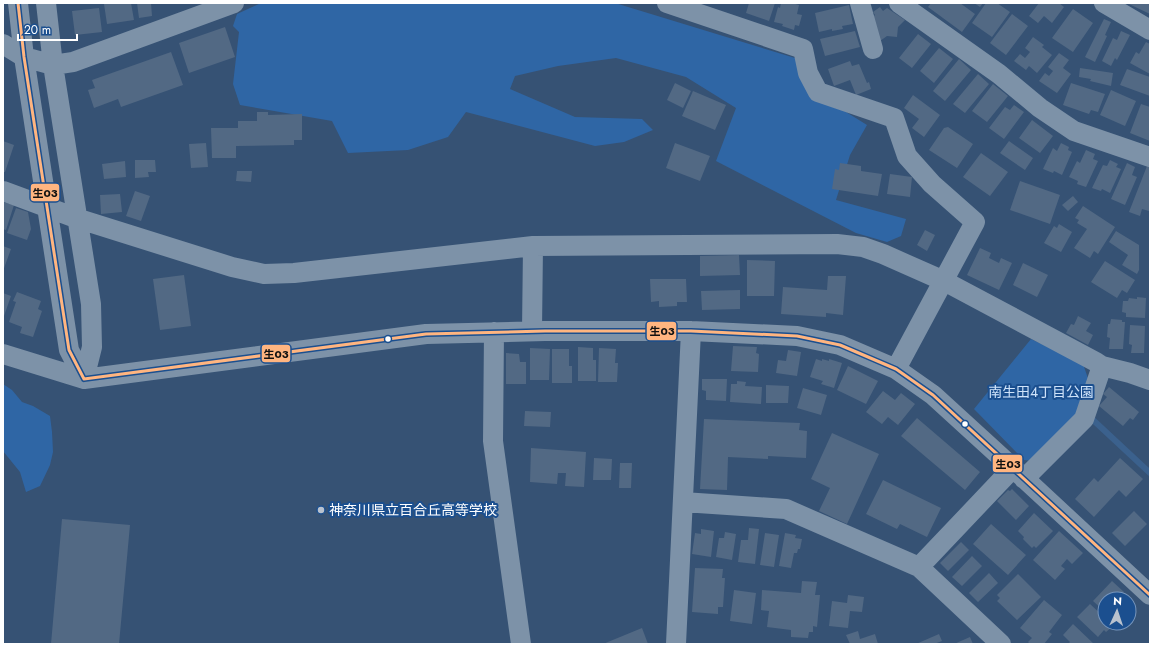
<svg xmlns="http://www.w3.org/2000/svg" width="1153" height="647" viewBox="0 0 1153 647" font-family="Jost,'Noto Sans JP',sans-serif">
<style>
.green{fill:#2f66a5}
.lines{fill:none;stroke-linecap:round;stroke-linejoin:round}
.stream{stroke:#3b618d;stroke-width:6}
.building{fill:#526984}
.minor{stroke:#7d92a8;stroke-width:20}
.bus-1-casing{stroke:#1b4f8f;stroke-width:6}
.bus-1{stroke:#ffb580;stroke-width:3}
.bus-dot{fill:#fff;stroke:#1b4f8f;stroke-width:1.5}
.poi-dot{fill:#b9c2ce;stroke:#1b4f8f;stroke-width:1.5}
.labels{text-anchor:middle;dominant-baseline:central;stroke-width:4;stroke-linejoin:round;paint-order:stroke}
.park-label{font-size:14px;fill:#cfe3fa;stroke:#1b4f8f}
.poi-label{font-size:14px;fill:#fff;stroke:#1b4f8f;text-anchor:start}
.line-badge{stroke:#1b4f8f;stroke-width:1.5}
.pale-badge-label{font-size:11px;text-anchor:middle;font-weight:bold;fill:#111}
</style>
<rect width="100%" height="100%" fill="#365274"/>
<!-- green -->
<path class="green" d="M261 3H412L417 4 439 3H615L795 58 817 94 867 125 850 155 836 200 906 219 901 236 887 242 856 233 716 161 736 108 686 77 616 58 558 66 515 76 510 89 575 117 642 119 653 130 624 142 595 146 466 112 448 137 408 150 348 153 332 121 240 105 233 84 239 32 233 26 237 14Z
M1031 339 1083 364 1090 384 1077 414 1033 461 1024 460 974 409Z
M3 384 12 390 22 402 33 406 50 416 52 432 53 452 50 465 40 486 26 492 20 472 3 451Z"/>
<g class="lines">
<!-- stream -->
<path class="stream" d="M1092 419 1150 473"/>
</g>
<!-- building -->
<path class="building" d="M110 3H131L134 20 107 24 104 4Z
M137 3H151L152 16 139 18Z
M749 3H775L769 21 746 13Z
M781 3H792L799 5 797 14 802 15 799 26 795 25 794 30 782 26 783 24 774 22 778 7 780 8Z
M931 3H960L975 14 962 32 928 7Z
M974 3H983L980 7Z
M986 3H997L1010 12 992 37 972 23Z
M1039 3H1059L1064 7 1052 23 1044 16 1038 23 1029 16Z
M1129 3H1150V14L1129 4Z
M849 5 853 24 842 26 843 29 832 31V29L819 32 815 13Z
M880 7 883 11 887 8 905 20 898 27 897 37 887 36 880 41 871 18 875 15 873 12Z
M99 8 102 32 75 35 72 11Z
M1073 9 1093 23 1073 52 1052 38Z
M1012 14 1028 26 1006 55 990 43Z
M1104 19 1111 22 1105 35 1107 36 1095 62 1085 57Z
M225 27 235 57 189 73 179 43Z
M855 31 860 47 825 56 820 39Z
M1121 31 1130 35 1117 60 1115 58 1111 66 1102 61 1113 38 1117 40Z
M918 34 931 44 912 68 899 58Z
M1033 37 1044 45 1042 47 1052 55 1037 73 1029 66 1026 70 1014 61 1020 54 1025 58 1030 52 1025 48Z
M1146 42 1150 44V74L1130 63 1136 52 1139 54Z
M939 48 953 59 934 83 920 71Z
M171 52 183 85 121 107 118 99 94 108 88 90 95 88 92 80Z
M1059 53 1069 60 1063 68 1071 74 1057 93 1039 81 1045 73 1049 76 1053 71 1048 67Z
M959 59 971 70 945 101 933 91Z
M850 61 852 66 859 64 867 83 869 82 871 89 856 95 850 80 834 86 828 69Z
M1080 68 1113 73 1111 86 1090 81 1091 79 1079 77Z
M1127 69 1150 77V96L1120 85Z
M978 74 989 84 965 113 953 104Z
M675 83 691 91 683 108 667 100Z
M1071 83 1105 94 1098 112 1091 110 1089 114 1063 105Z
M993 84 1008 96 987 122 972 111Z
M1111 90 1136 101 1125 126 1100 115Z
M693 91 726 105 715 130 682 116Z
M913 95 940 115 924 137 912 128 919 119 904 108Z
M1141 104 1150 107V141L1130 133Z
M1014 105 1024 112 1004 139 989 128 1005 107 1010 110Z
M257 112H268V115L302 114V140H294V145L236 146V158H212L211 128H238V121H257Z
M1032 120 1053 136 1040 153 1019 138Z
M948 127 973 144 957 168 929 150 944 128Z
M3 141 14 145 5 172H3Z
M1009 141 1033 158 1025 170 1000 153Z
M206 143 208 167 191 168 189 144Z
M675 143 710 156 700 181 666 168Z
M1061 143 1069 147 1068 150 1072 152 1062 175 1054 171 1053 173 1043 169 1053 148 1057 151Z
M1086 150 1095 154 1093 159 1098 161 1086 187 1077 184 1078 181 1069 177 1077 161 1080 163Z
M981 153 1008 172 990 196 963 177Z
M135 160H155L156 172H148L149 177 135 178Z
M1110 160 1118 164 1116 167 1121 169 1110 193 1102 189 1101 191 1092 188 1103 165 1107 166Z
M125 161 126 177 104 179 102 164Z
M840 163 861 166V171L882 174 878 196 832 189 835 169 839 170Z
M1127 163 1135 167 1132 175 1137 177 1125 205 1111 199Z
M1147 166 1150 167V208L1149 211 1142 209 1140 216 1129 212Z
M237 171H252L251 182 236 181Z
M890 174 912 177 910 197 887 194Z
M1020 181 1060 195 1050 224 1010 210Z
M135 191 150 196 141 221 126 216Z
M120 194 122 212 101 214 100 195Z
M1073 196 1078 202 1068 211 1062 205Z
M3 202 14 205 6 230 3 229Z
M1083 206 1115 227 1098 254 1094 251 1090 258 1074 248 1087 229 1077 223 1079 220 1075 218Z
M16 208 28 212 31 229 27 240 7 233Z
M1059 224 1072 232 1061 252 1044 243 1054 226 1057 228Z
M925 230 935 235 927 251 917 245Z
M1116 231 1139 245V270L1137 274 1122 265 1128 255 1109 242Z
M3 246 11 249 3 271Z
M980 248 991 253 989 258 999 263 1001 258 1012 263 999 290 967 275Z
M739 255 740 275 700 276V256Z
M747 260 775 261 774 296H747Z
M1105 261 1135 280 1127 293 1122 290 1117 298 1091 282Z
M1023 263 1048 275 1037 297 1013 285Z
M184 275 191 326 160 330 153 279Z
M828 276H846L843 315 826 313V317L781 314 783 287 827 290Z
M650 279H686L687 302H677V306L659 307V301L651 302Z
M740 290V309L702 310 701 291Z
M17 292 41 301 38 309 42 311 33 337 20 333 22 327 9 322 16 302 13 301Z
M3 293 11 296 4 316 3 315Z
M1137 297 1146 298 1145 318 1126 317V313L1122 312 1123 301H1128L1129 298 1137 299Z
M1078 316 1091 323 1086 331 1093 335 1088 345 1066 333 1071 324 1074 325Z
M1111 319 1122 320V322H1125L1123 349H1109L1110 338 1107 337 1108 324H1110Z
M1130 325 1145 326 1144 353H1131L1132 345 1129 344Z
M733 346 757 347 756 353 759 354 758 372 731 371Z
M578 347 593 348V360H596V381H578Z
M530 348 550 349 549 380H530Z
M599 348 616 349 615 363H618L617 382H598Z
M552 349H569V366H572V383H552Z
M788 350 801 352 797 376 776 373 778 360 786 361Z
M506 353 519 354 520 362H526V384H506Z
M816 359 822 361V359L829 361V359L842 363 834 388 821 384 823 381 810 377Z
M848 366 878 381 866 404 837 390Z
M702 379H727L726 401 706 400V391L702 390Z
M737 381 746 382 745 386 762 387 761 404 730 402 731 384H737Z
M766 385 789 386 788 403H766Z
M1109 387 1139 412 1133 420 1130 418 1123 426 1099 406 1107 397 1103 394Z
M803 388 827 395 821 415 797 408Z
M883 391 895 400 901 393 915 404 898 425 888 417 882 424 866 412Z
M525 411 551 412 550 427 524 426Z
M917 418 980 472 965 490 901 436Z
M704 419 800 423 799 430 807 431 806 458 768 456V459L728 457 727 490 700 489Z
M832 433 879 454 847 524 819 511 830 488 811 479Z
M531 448 586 452 584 487 565 486 566 473H558L557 484 530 482Z
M594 458 612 459 611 480H593Z
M1120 458 1143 479 1126 497 1119 490 1094 517 1075 499 1094 478 1098 482Z
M620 463H632L631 488H619Z
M883 480 941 508 927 537 900 524 897 529 866 514Z
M1012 489 1029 506 1016 520 997 501 1008 490 1010 491Z
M1134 511 1147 524 1125 546 1112 533Z
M1034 513 1053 531 1036 548 1034 546 1032 548 1023 539 1024 537 1018 531Z
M62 519 130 525 119 644H51Z
M991 524 1026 555 1008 575 973 544Z
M749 528 759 529 755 564 738 562 741 540H748Z
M701 529 714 531 711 557 692 554 695 533 701 534Z
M1059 531 1083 553 1072 564 1067 559 1061 566 1065 569 1055 580 1033 560Z
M725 532 736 534 732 560 716 557 719 538H724Z
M765 533 779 535 774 567 760 565Z
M785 533 796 535 795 538 802 539 800 549H798L797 553H794L791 568 779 566Z
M961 542 969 550 948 571 940 563Z
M972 556 982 566 962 586 952 577Z
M695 568 723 569 722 578H725L723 607H718V614L692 612Z
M989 573 998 583 978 602 969 593Z
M1018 574 1041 597 1017 620 997 601 1000 598 997 595Z
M802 581 817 582 815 595H820L817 627 813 626V632H809L808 638 791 637V630L767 627 769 611 761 610 762 590 801 593Z
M1112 581 1124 592 1118 599H1105V612L1093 601Z
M734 590 756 593 752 624 730 621Z
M848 595 864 597 862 612 850 611 848 628 829 626 832 601 847 603Z
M1044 600 1062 615 1049 632 1052 634 1044 644H1030L1028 642 1032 638 1020 628Z
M1090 604 1105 618V623H1110L1113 626 1106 632 1104 630 1098 637 1077 617Z
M1073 624 1094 644H1068L1070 642 1063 635Z
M642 628 648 644H603Z
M858 631 860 639 875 634 878 644H850L846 635Z
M939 634 942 641 934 644H916Z
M970 637 973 644H954Z"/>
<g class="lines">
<!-- minor -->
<path class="minor" d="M18 3 24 57 69 350 84 379
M46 3 53 65 91 304 92 347 84 379
M667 3 803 49 808 73 818 92 894 118 907 156 932 184 975 222 896 369
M860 3 873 49
M899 3 999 74 1040 108 1074 131 1150 157
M1104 3 1150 30
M3 44 24 57 53 65 73 62 234 3
M3 191 76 218 232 267 264 274 294 273 533 246 837 244 863 247 883 254 944 281 1096 362 1102 366 1130 373 1150 380
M532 331 533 246
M494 332 493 441 521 644
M3 354 84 379 426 334 545 331H691L797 336 840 345 896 369 933 395 1013 468 1150 595
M1024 479 1084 419 1102 366
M683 502 786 509 919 567 1001 644
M919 567 1013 468
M676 644 691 331"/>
<defs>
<path id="bus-1" d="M18 3 24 57 69 350 84 379
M84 379 426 334 545 331H691L797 336 840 345 896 369 933 395 1150 595"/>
</defs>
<!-- bus-1 casing -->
<use href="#bus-1" class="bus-1-casing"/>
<!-- bus-1 -->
<use href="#bus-1" class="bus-1"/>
</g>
<!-- markers -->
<g class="bus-dot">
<circle cx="388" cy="339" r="3.5"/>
<circle cx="965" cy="424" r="3.5"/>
</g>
<circle class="poi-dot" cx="321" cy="510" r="4"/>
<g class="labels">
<!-- park labels -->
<g class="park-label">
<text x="1041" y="392">南生田4丁目公園</text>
</g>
<!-- poi labels -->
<g class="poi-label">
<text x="329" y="510">神奈川県立百合丘高等学校</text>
</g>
</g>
<g class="line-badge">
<rect x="30" y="183" width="30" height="19" rx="4" fill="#ffb580"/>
<rect x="646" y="321" width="31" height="20" rx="4" fill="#ffb580"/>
<rect x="261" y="344" width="30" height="19" rx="4" fill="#ffb580"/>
<rect x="992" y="454" width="31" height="19" rx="4" fill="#ffb580"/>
</g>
<g class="pale-badge-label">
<text x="45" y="197">生03</text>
<text x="662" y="335">生03</text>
<text x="276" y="358">生03</text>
<text x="1008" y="468">生03</text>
</g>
<!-- border -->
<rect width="1153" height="647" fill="none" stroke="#ffffff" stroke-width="8"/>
<!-- north arrow -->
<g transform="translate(1117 611) rotate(3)"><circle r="19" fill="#1b4f8f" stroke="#7695bc"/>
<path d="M0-3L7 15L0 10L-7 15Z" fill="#b9c2ce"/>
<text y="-6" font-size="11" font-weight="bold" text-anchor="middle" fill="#ffffff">N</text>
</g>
<!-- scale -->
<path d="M18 34v6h59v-6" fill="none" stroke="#ffffff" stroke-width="2"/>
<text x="24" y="34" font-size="12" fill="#ffffff" stroke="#1b4f8f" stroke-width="3" paint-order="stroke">20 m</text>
</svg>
